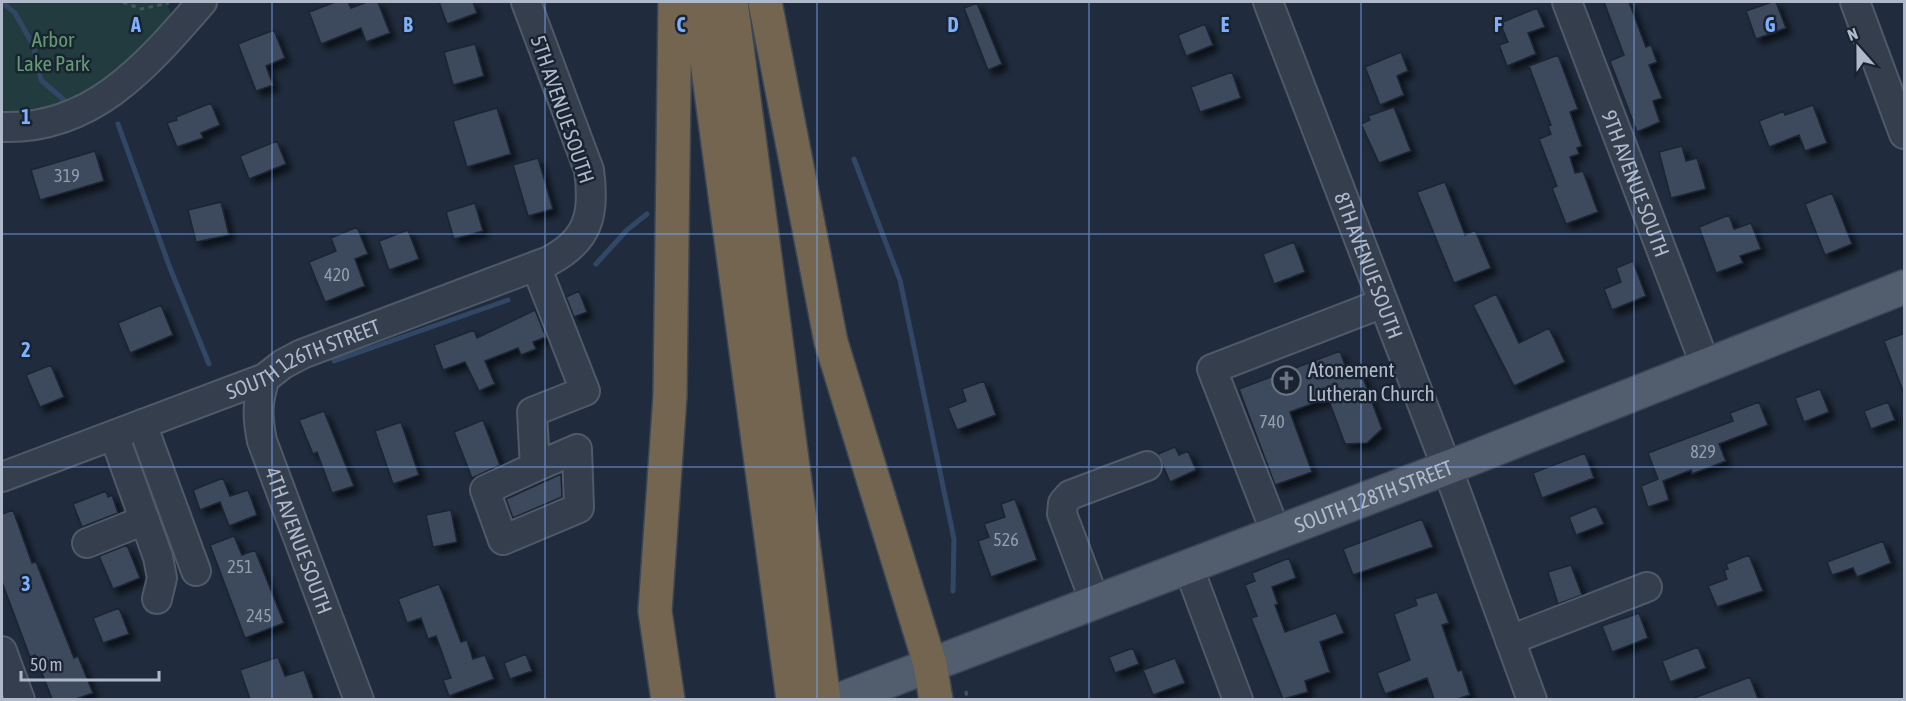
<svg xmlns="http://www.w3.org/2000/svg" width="1906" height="701" viewBox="0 0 1906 701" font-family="'Asap Condensed',sans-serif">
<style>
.green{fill:#223b3e}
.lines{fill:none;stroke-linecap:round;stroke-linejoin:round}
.stream{stroke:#324766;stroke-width:5}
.building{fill:#3c4a5d;stroke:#1b2533;stroke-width:1.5;filter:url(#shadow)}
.minor-casing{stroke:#4f5967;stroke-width:32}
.major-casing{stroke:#3d4756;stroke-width:36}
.highway-casing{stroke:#3c4654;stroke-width:36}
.path{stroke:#40585b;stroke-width:3;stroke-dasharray:4.5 4.5;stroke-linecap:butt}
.minor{stroke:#343e4d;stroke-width:28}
.major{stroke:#525d6d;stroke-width:33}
.highway{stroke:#736550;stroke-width:33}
.grid{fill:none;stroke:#7eb0ff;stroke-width:1.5;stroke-opacity:0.55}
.labels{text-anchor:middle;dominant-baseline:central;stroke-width:5;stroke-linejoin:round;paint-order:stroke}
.number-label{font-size:18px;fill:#929dae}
.park-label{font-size:21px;fill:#649c71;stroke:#192331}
.street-label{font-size:21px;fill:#afb9c9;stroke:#192331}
.poi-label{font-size:21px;fill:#afb9c9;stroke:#192331;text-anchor:start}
.grid-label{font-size:20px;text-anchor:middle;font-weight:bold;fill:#7eb0ff;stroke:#192331;stroke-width:5;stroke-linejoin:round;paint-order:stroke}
</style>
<defs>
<filter id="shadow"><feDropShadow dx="5.5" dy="5.5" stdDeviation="3" flood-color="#0009"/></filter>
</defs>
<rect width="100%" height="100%" fill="#202c3d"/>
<!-- green -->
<path class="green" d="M2 2H166L171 14C141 45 97 97 54 107 39 110 22 110 7 111L2 110Z"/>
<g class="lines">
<!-- stream -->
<path class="stream" d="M2 2 15 13 33 45 41 80 64 100
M118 124 170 268 209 364
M854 159 900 280 954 539 953 591
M596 264 627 230 647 214
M334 361 508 300"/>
</g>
<!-- building -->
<path class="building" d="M335 2H348L351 8 367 2H378L390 33 366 42 361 28 321 44 309 12Z
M439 2H473L477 13 447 24Z
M1604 2H1629L1646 47 1651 45 1657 62 1649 65 1662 98 1653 101 1660 122 1637 132 1610 61 1624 55Z
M1772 2H1776L1786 28 1756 39 1746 11Z
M977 3 1002 64 988 70 964 8Z
M1537 8 1545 27 1528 33 1536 54 1507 66 1499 45 1508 42 1500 23Z
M1205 24 1213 45 1186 56 1178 35Z
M274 30 285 58 266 66 273 85 256 91 238 44Z
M475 44 484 76 453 85 444 52Z
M1401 52 1408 71 1397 76 1404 95 1380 105 1365 67Z
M1558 55 1578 109 1570 112 1582 146 1577 148 1579 154 1570 157 1575 173 1583 171 1598 212 1566 224 1552 188 1557 186 1539 139 1551 134 1548 126 1551 125 1529 66Z
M1232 72 1241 98 1200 112 1191 87Z
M211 103 220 125 201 133 203 138 177 147 167 123 177 120 176 117Z
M1813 105 1827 143 1805 151 1799 135 1769 147 1759 121 1784 111 1785 115Z
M1394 107 1411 151 1379 163 1361 124 1370 120 1368 116Z
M497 108 511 154 467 167 453 121Z
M277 141 286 164 249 179 240 156Z
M1682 146 1686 161 1697 158 1706 189 1671 198 1659 152Z
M95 151 104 181 40 200 31 170Z
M538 158 553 209 528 216 513 165Z
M1445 182 1465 235 1475 230 1491 268 1454 283 1417 192Z
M1832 193 1852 244 1825 255 1805 204Z
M221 202 229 235 196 242 188 210Z
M475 203 483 231 454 239 446 212Z
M1729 215 1734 229 1751 223 1761 249 1740 256 1743 263 1716 273 1699 227Z
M357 227 368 254 355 259 365 286 325 302 309 262 336 251 331 238Z
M408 230 419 259 389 270 379 241Z
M1294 242 1305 272 1274 284 1263 254Z
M1633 261 1646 296 1612 310 1604 289 1621 282 1616 268Z
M579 291 587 312 574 317 566 297Z
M1496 294 1519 343 1549 328 1565 362 1514 386 1473 305Z
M161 305 173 335 130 353 118 323Z
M535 310 546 337 533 342 536 349 521 355 518 348 485 361 495 384 479 391 465 362 443 370 434 345 474 330 477 338Z
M1905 333V391H1903L1884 341Z
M1340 351 1346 368 1358 364 1382 429 1367 443 1345 444 1328 398 1290 412 1312 472 1275 485 1239 389Z
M51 365 64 397 40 407 26 375Z
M984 381 996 415 957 430 948 408 966 401 962 389Z
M1820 389 1829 412 1804 422 1795 398Z
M1759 402 1768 425 1719 444 1726 461 1692 474 1691 470 1663 481 1669 500 1648 507 1641 486 1658 479 1648 453 1733 421 1730 413Z
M1888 402 1895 420 1871 429 1864 411Z
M324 411 354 486 332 493 317 452 313 454 299 420Z
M483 420 500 465 472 478 454 432Z
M401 422 419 475 393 484 375 431Z
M1175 447 1179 455 1188 451 1196 470 1170 482 1158 454Z
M1585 453 1594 478 1542 498 1533 473Z
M561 474 562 497 513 518 506 499Z
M223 478 230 496 248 490 257 515 229 526 220 502 200 510 193 490Z
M106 491 108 497 112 495 118 513 82 527 73 504Z
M1015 499 1037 560 991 577 978 541 989 537 984 524 1005 517 1001 504Z
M1596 506 1604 524 1576 535 1569 517Z
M13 510 32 563 36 562 74 658 78 656 93 693 76 699H52L35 655 30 657 2 582V514Z
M451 510 457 542 433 547 426 515Z
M1422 519 1433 547 1353 575 1343 549Z
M234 536 242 555 255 550 284 623 245 638 210 545Z
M1883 541 1891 563 1857 577 1853 568 1832 575 1827 562Z
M127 545 140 578 113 589 99 556Z
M1749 555 1763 591 1717 607 1708 586 1727 579 1724 570 1728 569 1726 564Z
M1289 558 1296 578 1272 587 1278 604 1275 605 1285 632 1336 613 1344 633 1320 642 1330 672 1305 681 1308 692 1283 699 1251 618 1257 616 1245 585 1255 581 1252 573Z
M1571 565 1582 595 1558 604 1548 572Z
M439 584 461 642 467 640 473 659 485 655 494 679 449 696 443 680 451 678 436 636 428 639 421 618 407 623 398 599Z
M1437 592 1449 623 1442 625 1458 671 1462 670 1470 695 1457 699H1434L1427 678 1385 694 1377 673 1410 660 1394 614 1417 605 1415 599Z
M119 608 129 634 103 643 93 618Z
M1639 613 1648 638 1612 652 1602 626Z
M1698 647 1706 668 1670 682 1662 661Z
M1133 648 1139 664 1115 673 1109 657Z
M526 654 532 671 510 679 504 663Z
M278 657 285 676 304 670 314 699H250L240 670Z
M1175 658 1185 683 1153 695 1143 670Z
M1750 677 1758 699H1694V698Z"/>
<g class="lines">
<defs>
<g id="minor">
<path id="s1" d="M1268 2 1455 489 1532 700"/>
<path id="s2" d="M1567 2 1705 364"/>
<path d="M1855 2 1904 134"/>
<path d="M2 127C93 130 147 65 202 2"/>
<path id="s3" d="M265 378C257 402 257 416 262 441L359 700"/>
<path d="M142 424 196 571"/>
<path d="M114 435 158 557 162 578 157 599"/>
<path d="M535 467 485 490 503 540 579 508 577 449 535 467 532 412 585 391 536 266"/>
<path id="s4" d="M2 477 265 378 283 364 302 354 549 261C589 240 595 214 589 170L526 2"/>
<path d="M1276 533 1212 369 1383 303"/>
<path d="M87 543 145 520"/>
<path d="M1188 566 1238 700"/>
<path d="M1095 602 1062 514 1063 503 1070 495 1147 466"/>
<path d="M1510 640 1647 587"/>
<path d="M2 651 20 700"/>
</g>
<g id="major">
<path id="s5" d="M839 700 1475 457 1904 287"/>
</g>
<path id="highway" d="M699 2 793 700
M731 2 824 700
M765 2 831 342 930 664 936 700
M668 700 655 611 670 396 675 2"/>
</defs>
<!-- minor casing -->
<use href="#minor" class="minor-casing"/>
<!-- major casing -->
<use href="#major" class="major-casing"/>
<!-- highway casing -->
<use href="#highway" class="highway-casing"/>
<!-- path -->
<path class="path" d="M123 2 141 9 169 3
M966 691 967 700"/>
<!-- minor -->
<use href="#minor" class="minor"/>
<!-- major -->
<use href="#major" class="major"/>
<!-- highway -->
<use href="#highway" class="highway"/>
</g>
<!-- grid -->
<path class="grid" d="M272 2V700M545 2V700M817 2V700M1089 2V700M1361 2V700M1634 2V700M2 234H1904M2 467H1904"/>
<!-- icons -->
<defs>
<symbol id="church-ring" viewBox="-11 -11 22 22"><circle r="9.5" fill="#192331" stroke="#6b7280" stroke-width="1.5"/><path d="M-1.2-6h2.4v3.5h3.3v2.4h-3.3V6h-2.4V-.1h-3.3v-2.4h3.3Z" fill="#6b7280"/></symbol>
</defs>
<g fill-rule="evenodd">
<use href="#church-ring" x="1270" y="364" width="33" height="33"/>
</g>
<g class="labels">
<!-- number labels -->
<g class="number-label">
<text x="67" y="175">319</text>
<text x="337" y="274">420</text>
<text x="1272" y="421">740</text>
<text x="1703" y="451">829</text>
<text x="1006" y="539">526</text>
<text x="240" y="566">251</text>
<text x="259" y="615">245</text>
</g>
<!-- park labels -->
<g class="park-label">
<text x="53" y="39">Arbor<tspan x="53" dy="24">Lake Park</tspan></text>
</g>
<!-- street labels -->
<g class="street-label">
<text transform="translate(563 109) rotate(71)">5TH AVENUE SOUTH</text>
<text stroke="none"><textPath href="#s2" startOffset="194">9TH AVENUE SOUTH</textPath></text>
<text stroke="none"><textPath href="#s1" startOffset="282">8TH AVENUE SOUTH</textPath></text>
<text stroke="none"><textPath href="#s4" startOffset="324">SOUTH 126TH STREET</textPath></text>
<text stroke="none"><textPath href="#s5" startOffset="572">SOUTH 128TH STREET</textPath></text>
<text stroke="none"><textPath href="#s3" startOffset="170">4TH AVENUE SOUTH</textPath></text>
</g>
<!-- poi labels -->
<g class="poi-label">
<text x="1308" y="369">Atonement<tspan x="1308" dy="24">Lutheran Church</tspan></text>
</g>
</g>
<g class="grid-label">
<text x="136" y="32">A</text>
<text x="408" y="32">B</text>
<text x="681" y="32">C</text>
<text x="953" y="32">D</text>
<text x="1225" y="32">E</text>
<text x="1498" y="32">F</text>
<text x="1770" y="32">G</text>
<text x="26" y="124">1</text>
<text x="26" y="357">2</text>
<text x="26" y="591">3</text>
</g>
<!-- border -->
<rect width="1906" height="701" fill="none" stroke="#afb9c9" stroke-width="6"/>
<!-- north arrow -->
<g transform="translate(1858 48) rotate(339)" stroke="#192331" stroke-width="4.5" paint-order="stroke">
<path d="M0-4.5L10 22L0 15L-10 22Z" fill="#afb9c9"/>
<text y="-9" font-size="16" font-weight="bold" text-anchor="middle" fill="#afb9c9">N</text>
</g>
<!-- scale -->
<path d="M21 671v9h138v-9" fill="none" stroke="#afb9c9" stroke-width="3"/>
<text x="30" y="671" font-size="18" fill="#afb9c9" stroke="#192331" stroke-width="4.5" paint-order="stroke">50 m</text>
</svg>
